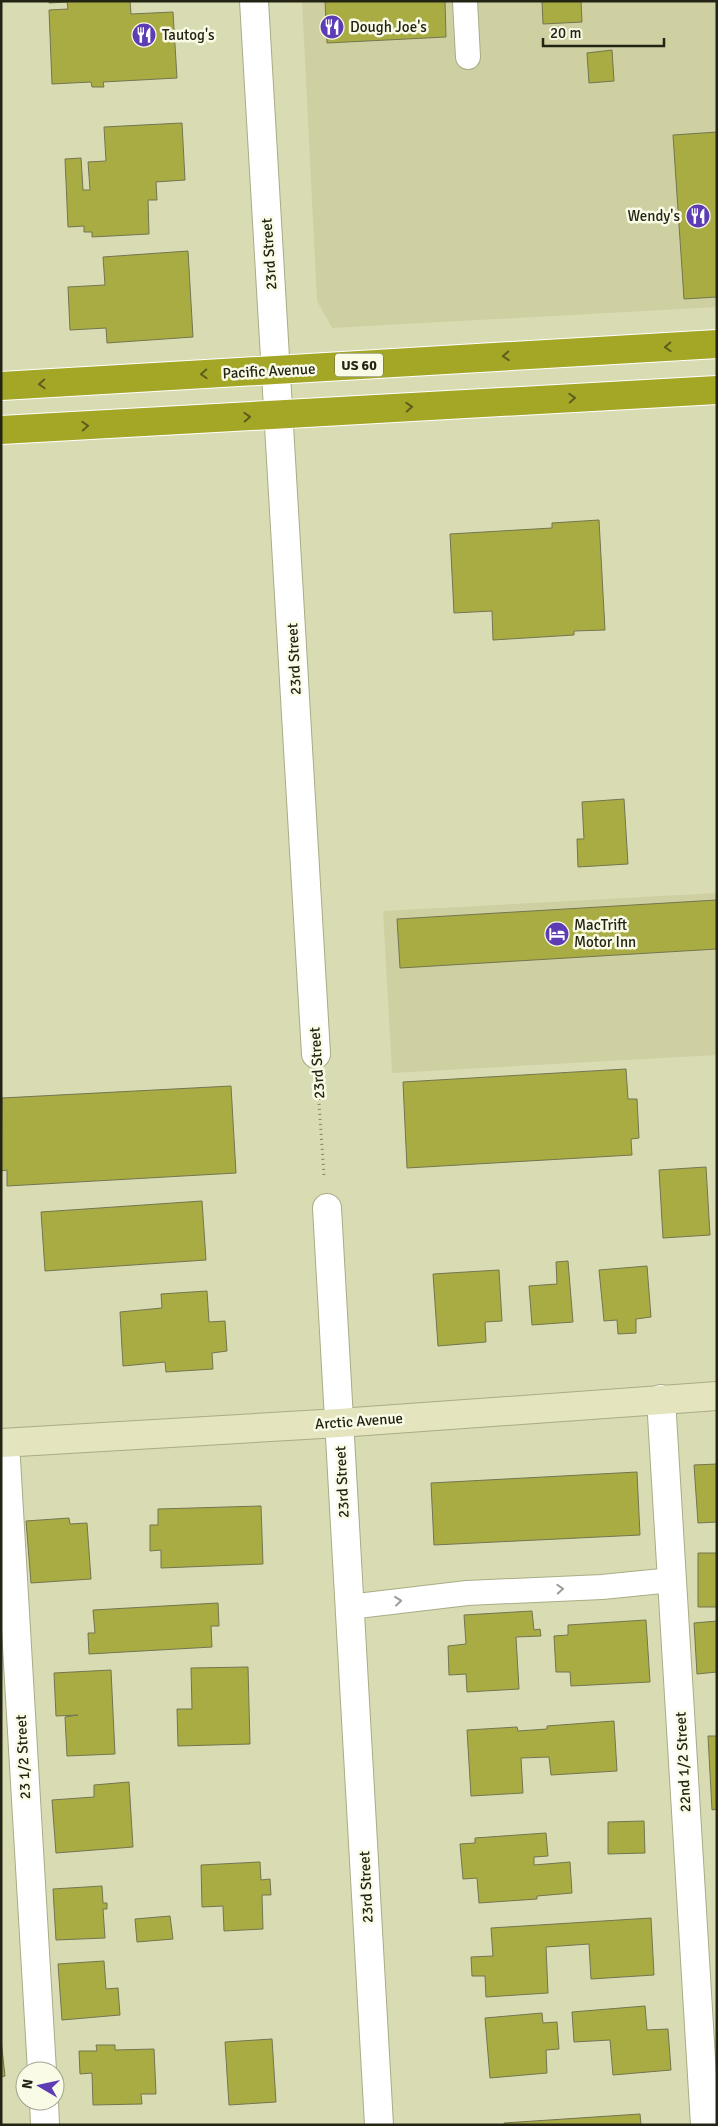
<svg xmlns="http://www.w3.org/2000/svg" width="718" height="2126" viewBox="0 0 718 2126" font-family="Signika,sans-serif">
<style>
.built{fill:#ced0a1}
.building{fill:#a9ac43;stroke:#737550}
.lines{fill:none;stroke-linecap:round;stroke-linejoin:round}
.lane-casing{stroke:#a9ac85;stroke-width:26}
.street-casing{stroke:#a9ac85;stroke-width:30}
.secondary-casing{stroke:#a9ac85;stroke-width:30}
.highway-casing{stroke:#fff;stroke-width:30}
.path{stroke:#828467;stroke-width:3;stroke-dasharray:1 4;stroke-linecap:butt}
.lane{stroke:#fff;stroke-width:24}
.street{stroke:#fff;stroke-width:28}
.secondary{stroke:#e4e4be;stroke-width:28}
.highway{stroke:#a4a626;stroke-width:28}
.oneway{stroke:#5d5e1c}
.oneway2{stroke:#9c9c95}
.labels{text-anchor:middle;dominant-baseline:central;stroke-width:5;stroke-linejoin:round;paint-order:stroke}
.shield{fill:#f9fbe6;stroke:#636453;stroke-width:1}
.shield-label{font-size:14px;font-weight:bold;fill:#232414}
.poi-label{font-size:15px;fill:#232414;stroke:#f9fbe6;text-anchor:start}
.street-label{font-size:15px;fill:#232414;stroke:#f9fbe6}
</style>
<rect width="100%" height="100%" fill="#d9dcb3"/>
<!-- built -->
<path class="built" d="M302 1H717V307L332 328 317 301Z
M717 893V1055L392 1073 383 911Z"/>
<!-- building -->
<path class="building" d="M49 1H130L131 14 173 12 177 78 103 82 104 87H92L91 82 52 84 49 10 68 9 67 2 49 3Z
M325 1H445L446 37 327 43Z
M542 1H581L582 22 543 24Z
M612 50 614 81 589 83 587 53Z
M182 123 185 180 156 182 157 200H148L149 234 92 237V232H84V226L68 227 65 159 81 158 83 190H90L88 162 106 161 104 127Z
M717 132V297L684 299 673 135Z
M188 251 193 337 107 343 106 328 70 330 68 287 105 285 103 257Z
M599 520 605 630 574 631V635L493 640 492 611 454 613 450 534 552 528V523Z
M624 799 628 864 578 867 577 839H584L582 802Z
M717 900V949L400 968 397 919Z
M626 1069 628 1099H637L639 1138 631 1139 632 1155 407 1168 403 1082Z
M231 1086 236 1173 7 1186V1170L1 1171 2 1098Z
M706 1167 710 1235 663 1238 659 1170Z
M202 1201 206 1260 45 1271 41 1212Z
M568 1261 573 1322 532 1325 529 1286 557 1284 556 1262Z
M647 1266 651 1317 636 1319V1333L618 1334 617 1320 604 1321 599 1270Z
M499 1270 502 1321 485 1322 486 1342 438 1346 433 1274Z
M207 1291 209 1322 225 1321 227 1351 212 1353 213 1369 166 1372 165 1362 123 1366 120 1312 162 1308 161 1294Z
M717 1464V1522L698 1523 694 1465Z
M637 1472 640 1535 434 1545 431 1483Z
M261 1506 263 1564 161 1568V1550L150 1551V1525H158V1509Z
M69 1518 70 1524 87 1523 91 1579 31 1583 26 1521Z
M698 1553H717V1607H698Z
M218 1603 219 1626H211L212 1647 89 1654 88 1633H95L93 1610Z
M532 1611 534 1630 540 1629 541 1636 516 1637 519 1689 467 1692 466 1674 449 1675 448 1646 466 1644 464 1615Z
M646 1620 650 1682 571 1686 570 1672H556L554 1636 568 1635V1625Z
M717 1621V1672L697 1674 694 1623Z
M248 1667 250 1744 178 1746 177 1709H192L191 1668Z
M111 1670 115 1754 67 1756 65 1717 78 1715 56 1716 54 1673Z
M614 1721 617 1771 551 1775 549 1757 521 1758 523 1793 471 1796 467 1730 517 1727 518 1731 547 1729V1726Z
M708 1736H717V1809L712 1810Z
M129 1782 133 1847 56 1853 52 1800 94 1797V1785Z
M644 1821 645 1853 608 1854V1822Z
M546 1833 548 1856 534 1857V1865L570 1862 572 1893 537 1896V1899L479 1903 477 1878 463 1879 460 1844 475 1843V1838Z
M260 1862 261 1880 270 1879 271 1895H262L263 1929 224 1931 223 1906 202 1907 201 1865Z
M102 1886 103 1903H107V1909H103L105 1938 56 1940 53 1889Z
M170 1916 173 1939 137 1942 135 1919Z
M651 1918 654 1975 591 1979 589 1944 546 1947 548 1993 486 1997 485 1976H472L471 1957 493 1956 491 1928Z
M104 1961 106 1989 118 1988 120 2015 62 2020 58 1964Z
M645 2006 647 2030 668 2029 671 2070 613 2075 610 2040 574 2042 572 2012Z
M542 2013 543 2023 557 2022 559 2049 546 2050 547 2073 490 2078 485 2018Z
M272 2039 276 2102 229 2105 225 2042Z
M1 2040 5 2076 1 2077Z
M96 2045H115V2050L154 2049 156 2094H141L142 2104 93 2105 92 2073 80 2074 79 2051H97Z
M640 2114 641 2125H504V2123Z"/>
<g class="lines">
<defs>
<path id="lane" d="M465 1 468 57
M349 1607 467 1593 602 1587 672 1580"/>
<path id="street" d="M254 1 316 1054
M327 1208 379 2125
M661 1399 705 2125
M5 1443 42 2071
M44 2101 45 2125"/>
<path id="secondary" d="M1 1443 339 1423 717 1396"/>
<path id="highway" d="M1 386 717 344
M1 430 717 390"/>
</defs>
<!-- lane casing -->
<use href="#lane" class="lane-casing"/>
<!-- street casing -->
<use href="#street" class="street-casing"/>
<!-- secondary casing -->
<use href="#secondary" class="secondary-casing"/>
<!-- highway casing -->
<use href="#highway" class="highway-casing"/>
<!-- path -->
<path class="path" d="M318 1089 324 1175"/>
<!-- lane -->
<use href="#lane" class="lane"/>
<!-- street -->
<use href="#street" class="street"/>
<!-- secondary -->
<use href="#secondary" class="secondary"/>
<!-- highway -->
<use href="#highway" class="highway"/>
</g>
<!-- one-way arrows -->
<defs><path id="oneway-chevron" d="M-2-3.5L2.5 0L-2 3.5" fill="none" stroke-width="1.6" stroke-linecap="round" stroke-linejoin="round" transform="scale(1.25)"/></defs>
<g class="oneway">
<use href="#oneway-chevron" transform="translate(668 347) rotate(177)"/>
<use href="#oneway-chevron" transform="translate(506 356) rotate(176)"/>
<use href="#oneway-chevron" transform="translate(204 374) rotate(177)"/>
<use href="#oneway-chevron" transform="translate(42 384) rotate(177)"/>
<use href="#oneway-chevron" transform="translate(572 398) rotate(-3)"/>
<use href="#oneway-chevron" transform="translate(409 407) rotate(-3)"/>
<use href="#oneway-chevron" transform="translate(247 417) rotate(-3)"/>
<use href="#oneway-chevron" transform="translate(85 426) rotate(-3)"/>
</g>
<g class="oneway2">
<use href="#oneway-chevron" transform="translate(560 1589) rotate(-3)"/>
<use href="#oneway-chevron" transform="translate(398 1601) rotate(-6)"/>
</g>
<!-- icons -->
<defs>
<symbol id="restaurant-disc" viewBox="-11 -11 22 22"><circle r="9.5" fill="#5d3cb4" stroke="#f9fbe6"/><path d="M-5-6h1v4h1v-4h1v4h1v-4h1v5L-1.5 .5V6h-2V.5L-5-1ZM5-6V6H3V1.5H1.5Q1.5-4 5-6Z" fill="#fff"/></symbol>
<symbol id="hotel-disc" viewBox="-11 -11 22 22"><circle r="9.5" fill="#5d3cb4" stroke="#f9fbe6"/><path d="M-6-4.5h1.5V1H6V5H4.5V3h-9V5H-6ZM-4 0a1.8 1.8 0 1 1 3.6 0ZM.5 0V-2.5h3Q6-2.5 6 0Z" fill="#fff"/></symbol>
</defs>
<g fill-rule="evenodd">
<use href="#restaurant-disc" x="318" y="13" width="28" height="28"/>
<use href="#restaurant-disc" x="130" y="21" width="28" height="28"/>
<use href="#restaurant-disc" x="684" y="202" width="28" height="28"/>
<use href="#hotel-disc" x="543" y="920" width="28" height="28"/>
</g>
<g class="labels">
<!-- shield labels -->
<rect class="shield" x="335" y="353.5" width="48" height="23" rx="4"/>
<g class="shield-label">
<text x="359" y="365">US 60</text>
</g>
<!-- poi labels -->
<g class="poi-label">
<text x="350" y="27">Dough Joe's</text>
<text x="162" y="35">Tautog's</text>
<text x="680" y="216" text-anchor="end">Wendy's</text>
<text x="574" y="925">MacTrift<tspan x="574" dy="17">Motor Inn</tspan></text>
</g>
<!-- street labels -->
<g class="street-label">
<text transform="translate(269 254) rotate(-94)">23rd Street</text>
<text transform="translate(269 371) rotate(-3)">Pacific Avenue</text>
<text transform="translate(294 659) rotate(-93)">23rd Street</text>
<text transform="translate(317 1063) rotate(-94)">23rd Street</text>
<text transform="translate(359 1421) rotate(-4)">Arctic Avenue</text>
<text transform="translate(342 1482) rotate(-93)">23rd Street</text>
<text transform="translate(23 1757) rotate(-93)">23 1/2 Street</text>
<text transform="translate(683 1762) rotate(-93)">22nd 1/2 Street</text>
<text transform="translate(366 1887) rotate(-93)">23rd Street</text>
</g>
</g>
<!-- border -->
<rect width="718" height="2126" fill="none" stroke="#232414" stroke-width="5"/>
<!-- north arrow -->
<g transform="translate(40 2086) rotate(279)"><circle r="24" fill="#f9fbe6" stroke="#a3a592"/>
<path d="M0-4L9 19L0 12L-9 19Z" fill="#5d3cb4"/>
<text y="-8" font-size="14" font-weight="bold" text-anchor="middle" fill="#232414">N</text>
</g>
<!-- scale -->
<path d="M543 38v8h121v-8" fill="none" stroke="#232414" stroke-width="2.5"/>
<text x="550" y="38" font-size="15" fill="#232414" stroke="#f9fbe6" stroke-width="4" paint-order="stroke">20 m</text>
</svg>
